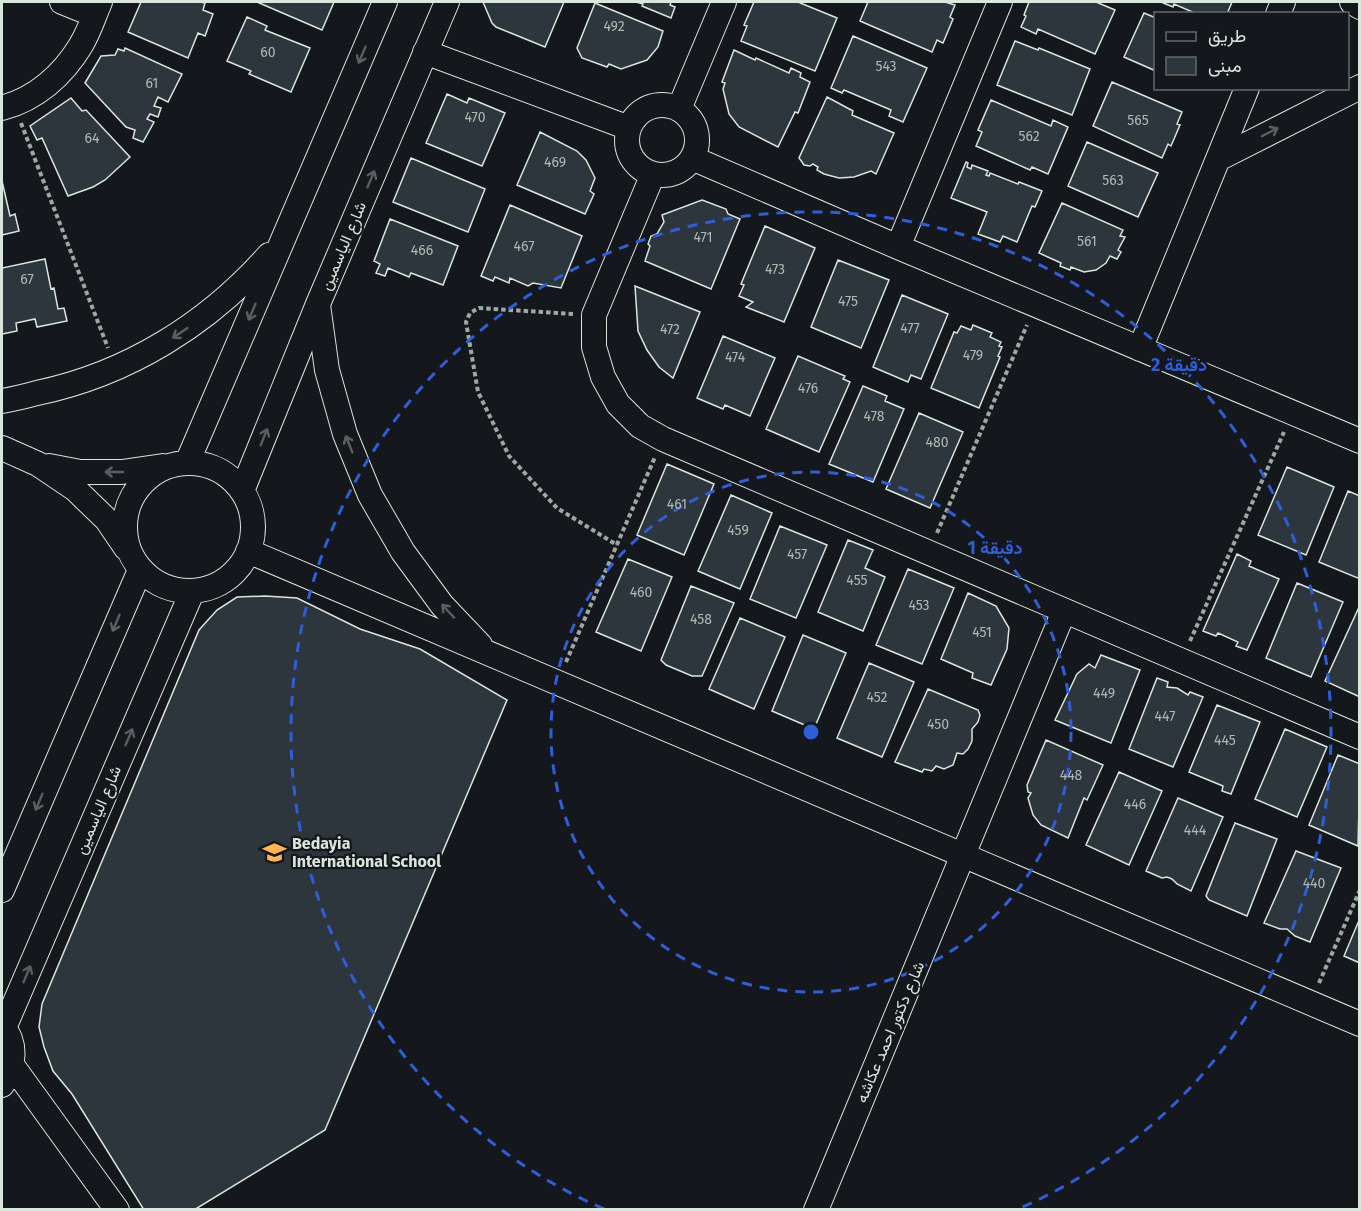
<svg xmlns="http://www.w3.org/2000/svg" width="1361" height="1211" viewBox="0 0 1361 1211" font-family="'Fira Sans',Vazirmatn,sans-serif">
<style>
.building{fill:#2c363c;stroke:#d8e6dc;stroke-width:1.5}
.lines{fill:none;stroke-linecap:round;stroke-linejoin:round}
.minor-casing{stroke:#d8e6dc;stroke-width:26}
.path{stroke:#9da8a2;stroke-width:4;stroke-dasharray:4.5 3;stroke-linecap:butt}
.minor{stroke:#14181c;stroke-width:24}
.oneway{stroke:#59605f}
.ring{fill:none;stroke:#305dd8;stroke-width:3;stroke-dasharray:10 8}
.labels{text-anchor:middle;dominant-baseline:central;stroke-width:4.5;stroke-linejoin:round;paint-order:stroke}
.number-label{font-size:14px;fill:#adbab4}
.street-label{font-size:16px;fill:#d8e6dc;stroke:#14181c}
.poi-label{font-size:16px;font-weight:bold;fill:#d8e6dc;stroke:#14181c;text-anchor:start}
.centre{fill:#305dd8;stroke:#14181c;stroke-width:3}
.ring-label{font-size:18px;text-anchor:middle;font-weight:bold;fill:#305dd8;stroke:#14181c;stroke-width:4.5;stroke-linejoin:round;paint-order:stroke}
</style>
<rect width="100%" height="100%" fill="#14181c"/>
<!-- building -->
<path class="building" d="M141 2H200L205 3 203 10 213 14 205 36 198 33 188 58 128 32Z
M257 2H334L322 30Z
M483 2H564L545 47 496 27 492 23Z
M636 2H671L670 5 675 7 671 18 642 6 643 4Z
M754 2H798L837 18 815 71 741 41 747 26 744 25Z
M868 2H945L955 5 950 17 953 19 943 43 937 40 932 52 860 21Z
M1029 2H1096L1115 10 1095 54 1038 29 1036 34 1021 27 1026 16 1024 15Z
M1161 2H1232L1227 14H1197L1174 4 1173 7Z
M595 3 663 31 658 47 647 60 621 69 609 64 607 67 582 58 577 48Z
M1144 13 1156 18V71L1124 57Z
M247 17 267 26 265 30 310 48 291 92 249 74 251 71 227 61Z
M853 36 927 68 903 122 889 116 891 110 844 90 842 93 831 88Z
M1015 41 1038 50 1039 48 1090 69 1072 115 997 85Z
M125 48 182 74 168 102 158 97 154 106 161 108 158 117 150 114 147 119 154 122 143 142 133 138 135 130 126 127 85 83 101 56 115 55 118 49 124 51Z
M734 50 755 60 756 58 789 73 791 68 801 73 800 77 810 82 798 113 795 112 778 147 739 127 729 114 723 89 725 83 722 82Z
M1112 82 1182 112 1177 124 1180 125 1171 146 1168 144 1162 158 1093 126Z
M447 94 467 103 469 98 505 113 482 166 426 143Z
M827 97 853 111 852 115 894 133 876 174 871 171 854 177 839 178 824 174 817 170 818 167 813 164 810 166 804 165 802 162 799 158Z
M71 98 82 111 86 110 130 157 105 180 93 187 68 196 42 138 37 140 30 126Z
M991 100 1051 126 1053 120 1068 127 1048 174 1032 167 1030 170 976 146 982 132 978 130Z
M540 132 577 151 586 160 595 178 590 191 594 194 585 214 517 185Z
M1087 142 1158 173 1138 217 1068 186Z
M411 158 485 189 468 232 393 202Z
M966 162 968 163 967 167 971 169 972 165 988 171 986 175 989 176 990 173 1018 184 1019 182 1042 191 1035 207 1032 206 1017 242 1003 236 1000 242 978 234 987 212 951 198Z
M2 181 10 216 15 214 19 231 2 235Z
M702 200 726 209 728 214 740 219 711 289 645 261 650 246 648 244 651 236 657 234 664 222 662 215Z
M1062 203 1123 230 1120 236 1125 237 1118 250 1121 252 1117 259 1110 256 1106 263 1096 270 1084 272 1071 267 1070 270 1060 266 1061 263 1039 253Z
M510 205 582 236 561 288 533 283 528 286 510 278 509 283 495 277 493 281 481 276Z
M390 219 458 246 443 285 411 273 409 277 388 268 385 276 376 273 380 264 374 261Z
M765 226 815 248 784 322 746 307 753 302 739 296 744 285 741 284Z
M45 259 51 289 54 288 58 309 64 308 67 321 37 327 35 319 16 323 17 331 2 334V268Z
M838 260 889 280 861 348 811 327Z
M635 286 700 312 673 378 659 367 647 350 638 331Z
M902 295 948 314 921 379 911 375 908 382 873 367Z
M973 325 992 333 990 337 1001 342 999 346 1002 347 998 356 1000 357 979 408 931 388 954 332 957 333 961 326 971 330Z
M723 336 775 358 750 416 725 405 723 409 697 398Z
M798 356 845 376 843 379 850 382 819 452 766 429Z
M863 386 887 396 885 401 904 409 873 482 829 464Z
M919 413 963 432 930 508 886 489Z
M667 464 714 484 684 555 637 535Z
M1287 467 1334 487 1306 555 1258 535Z
M1348 491 1360 496V579L1319 562Z
M731 495 772 513 740 589 698 571Z
M780 526 827 545 796 618 750 599Z
M848 540 873 550 865 568 885 577 863 631 818 612Z
M1237 554 1251 561 1249 566 1279 579 1247 650 1236 646 1238 642 1218 633 1216 636 1203 631Z
M628 559 672 577 641 651 596 632Z
M908 569 954 588 922 664 876 645Z
M1297 583 1343 602 1311 677 1266 658Z
M691 586 734 603 702 676H692L666 665 661 660Z
M968 593 996 606 1009 628 1007 649 991 685 972 678 973 673 941 659Z
M265 596 297 598 360 629 420 649 507 700 325 1130 194 1210H144L72 1094 53 1071 44 1047 39 1027 42 1004 199 630 217 610 237 597Z
M1360 605V697L1325 681Z
M740 618 785 637 754 709 709 689Z
M803 635 846 653 814 729 772 711Z
M1101 655 1140 670 1111 743 1055 720 1077 674 1089 664 1095 668Z
M869 663 914 682 882 757 837 738Z
M1157 678 1168 682 1167 687 1177 688 1188 695 1190 692 1203 697 1173 767 1129 749Z
M928 689 978 710 980 715 978 722 972 729V741L968 749 963 754 957 753 953 765 944 769 936 766 932 771 924 769 922 772 895 762Z
M1217 705 1260 722 1231 794 1222 791 1223 786 1189 772Z
M1285 729 1327 747 1297 817 1255 799Z
M1046 740 1103 765 1087 800 1084 798 1068 838 1041 825 1033 815 1028 798 1031 793 1028 792 1027 785Z
M1338 755 1360 764 1358 846 1309 825Z
M1119 772 1162 791 1129 865 1086 845Z
M1178 798 1223 817 1191 891 1177 884 1172 879 1167 877 1162 878 1146 871Z
M1235 823 1277 839 1247 916 1209 900 1206 896Z
M1296 851 1341 868 1310 942 1295 936 1287 929H1280L1264 923Z
M1360 918V963L1344 956Z"/>
<g class="lines">
<defs>
<path id="minor" d="M62 2 94 15
M1352 2 1360 7
M1278 14 1283 2
M425 52 629 128
M627 140a35 35 0 1 1 70 0a35 35 0 1 1-70 0Z
M2 108C36 99 63 75 81 45 89 32 94 16 100 2
M679 109 724 2
M692 158 898 247 1360 441
M1218 159 1360 87
M653 174 594 315V347L603 377 618 404 640 426 663 439 1360 737
M898 247 1000 2
M318 305 327 370 345 434 370 495 403 552 442 605 480 645
M1140 349 1247 88
M2 401C14 399 26 396 37 393 128 374 208 324 269 255
M2 448 38 464 75 489 107 520 126 548
M125 527a64 64 0 1 1 128 0a64 64 0 1 1-128 0Z
M187 463 385 2
M49 466 80 472H122L163 466
M242 491 318 304 447 2
M248 551 1360 1024
M2 890 140 570
M2 1025C17 1043 15 1066 2 1085
M4 1028 192 592
M12 1065 117 1210
M816 1210 1064 611"/>
</defs>
<!-- minor casing -->
<use href="#minor" class="minor-casing"/>
<!-- path -->
<path class="path" d="M21 123 108 348
M573 314 479 308 470 313 466 322 478 392 509 456 557 508 617 545
M937 533 1027 325
M1190 641 1284 432
M566 662 655 457
M1319 983 1360 890"/>
<!-- minor -->
<use href="#minor" class="minor"/>
</g>
<!-- one-way arrows -->
<defs><path id="oneway-shaft" d="M-6 0H5M1.5-3L5.5 0L1.5 3" fill="none" stroke-width="1.6" stroke-linecap="round" stroke-linejoin="round" transform="scale(1.5)"/></defs>
<g class="oneway">
<use href="#oneway-shaft" transform="translate(362 55) rotate(113)"/>
<use href="#oneway-shaft" transform="translate(1270 132) rotate(-27)"/>
<use href="#oneway-shaft" transform="translate(371 179) rotate(-67)"/>
<use href="#oneway-shaft" transform="translate(252 312) rotate(113)"/>
<use href="#oneway-shaft" transform="translate(180 333) rotate(146)"/>
<use href="#oneway-shaft" transform="translate(264 437) rotate(-68)"/>
<use href="#oneway-shaft" transform="translate(349 444) rotate(-112)"/>
<use href="#oneway-shaft" transform="translate(114 472) rotate(180)"/>
<use href="#oneway-shaft" transform="translate(448 611) rotate(-133)"/>
<use href="#oneway-shaft" transform="translate(116 623) rotate(113)"/>
<use href="#oneway-shaft" transform="translate(129 737) rotate(-67)"/>
<use href="#oneway-shaft" transform="translate(39 802) rotate(113)"/>
<use href="#oneway-shaft" transform="translate(27 974) rotate(-67)"/>
</g>
<!-- distance rings -->
<g class="ring">
<circle cx="811" cy="732" r="260"/>
<path d="M604 1209A520 520 0 1 1 1018 1209"/>
</g>
<!-- icons -->
<defs>
<symbol id="school-bare" viewBox="-9 -9 18 18"><path d="M0-5L7-2L0 1L-7-2ZM-4 1L0 2.5L4 1V4Q0 6-4 4Z" fill="#ffb74d" stroke="#14181c" stroke-width="2.5" paint-order="stroke"/></symbol>
</defs>
<g fill-rule="evenodd">
<use href="#school-bare" x="258" y="836" width="33" height="33"/>
</g>
<g class="labels">
<!-- number labels -->
<g class="number-label">
<text x="614" y="26">492</text>
<text x="268" y="52">60</text>
<text x="886" y="66">543</text>
<text x="152" y="83">61</text>
<text x="475" y="117">470</text>
<text x="1138" y="120">565</text>
<text x="1029" y="136">562</text>
<text x="92" y="138">64</text>
<text x="555" y="162">469</text>
<text x="1113" y="180">563</text>
<text x="703" y="237">471</text>
<text x="1087" y="241">561</text>
<text x="524" y="246">467</text>
<text x="422" y="250">466</text>
<text x="775" y="269">473</text>
<text x="27" y="279">67</text>
<text x="848" y="301">475</text>
<text x="910" y="328">477</text>
<text x="670" y="329">472</text>
<text x="973" y="355">479</text>
<text x="735" y="357">474</text>
<text x="808" y="388">476</text>
<text x="874" y="416">478</text>
<text x="937" y="442">480</text>
<text x="677" y="504">461</text>
<text x="738" y="530">459</text>
<text x="797" y="554">457</text>
<text x="857" y="580">455</text>
<text x="641" y="592">460</text>
<text x="919" y="605">453</text>
<text x="701" y="619">458</text>
<text x="982" y="632">451</text>
<text x="1104" y="693">449</text>
<text x="877" y="697">452</text>
<text x="1165" y="716">447</text>
<text x="938" y="724">450</text>
<text x="1225" y="740">445</text>
<text x="1071" y="775">448</text>
<text x="1135" y="804">446</text>
<text x="1195" y="830">444</text>
<text x="1314" y="883">440</text>
</g>
<!-- street labels -->
<g class="street-label">
<text transform="translate(343 246) rotate(-67)">شارع الياسمين</text>
<text transform="translate(98 810) rotate(-67)">شارع الياسمين</text>
<text transform="translate(890 1032) rotate(-67)">شارع دكتور احمد عكاشه</text>
</g>
<!-- poi labels -->
<g class="poi-label">
<text x="292" y="843">Bedayia<tspan x="292" dy="18">International School</tspan></text>
</g>
</g>
<circle cx="811" cy="732" r="9" class="centre"/>
<g class="ring-label">
<text x="1179" y="371">2 دقيقة</text>
<text x="995" y="554">1 دقيقة</text>
</g>
<!-- border -->
<rect width="1361" height="1211" fill="none" stroke="#d8e6dc" stroke-width="6"/>
<!-- legend -->
<rect x="1154" y="12" width="195" height="78" fill="#14181c" stroke="#626a69" stroke-width="1.5"/>
<rect x="1166" y="32" width="30" height="9" fill="#14181c" stroke="#626a69" stroke-width="1.5"/>
<text x="1208" y="42" font-size="18" fill="#d8e6dc">طريق</text>
<rect x="1166" y="57" width="30" height="18" fill="#2c363c" stroke="#626a69" stroke-width="1.5"/>
<text x="1208" y="72" font-size="18" fill="#d8e6dc">مبنى</text>
</svg>
